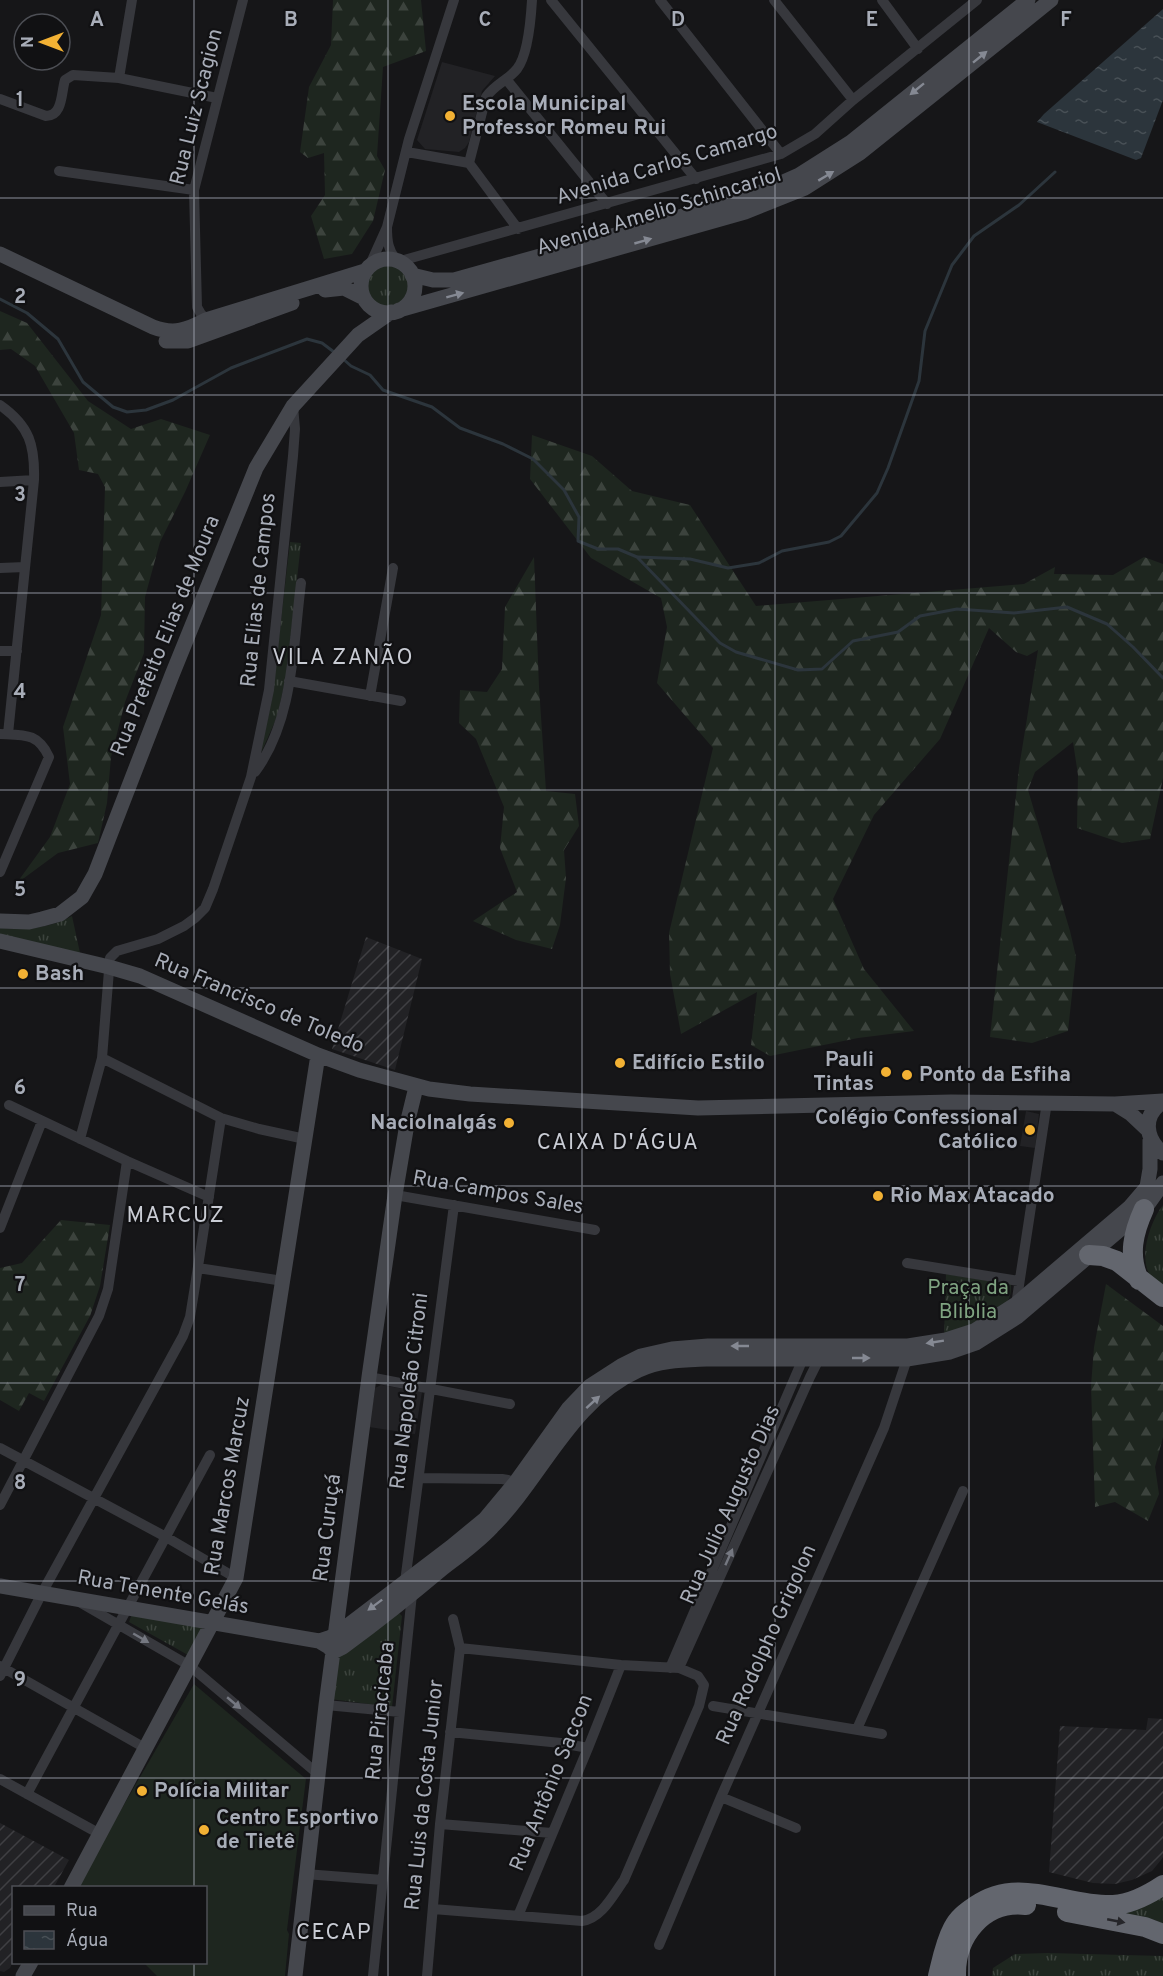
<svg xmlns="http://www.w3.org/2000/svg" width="1163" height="1976" viewBox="0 0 1163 1976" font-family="Overpass,sans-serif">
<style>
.built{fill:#222225}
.industrial{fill:url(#industrial-furrows)}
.grass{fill:url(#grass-tufts)}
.forest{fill:url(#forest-firs)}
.pitch{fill:#1e261f}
.water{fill:url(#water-ripples)}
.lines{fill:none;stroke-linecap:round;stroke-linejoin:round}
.stream{stroke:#2c353c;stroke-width:3}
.street{stroke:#37383d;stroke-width:10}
.secondary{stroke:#45474d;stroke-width:15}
.highway{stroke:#63666e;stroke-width:20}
.oneway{fill:#858993}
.oneway2{fill:#757881}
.oneway3{fill:#26262a}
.grid{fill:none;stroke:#a8adb8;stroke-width:1.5;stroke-opacity:0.55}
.poi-dot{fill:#f2b134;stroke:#111113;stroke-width:2}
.labels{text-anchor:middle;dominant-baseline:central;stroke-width:4.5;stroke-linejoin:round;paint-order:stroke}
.poi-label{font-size:21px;font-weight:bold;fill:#a8adb8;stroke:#111113;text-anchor:start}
.street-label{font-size:21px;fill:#a8adb8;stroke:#111113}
.park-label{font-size:21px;fill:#7fa381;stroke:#111113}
.neighbourhood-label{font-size:22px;letter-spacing:1.5px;fill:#c9ccd4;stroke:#111113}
.grid-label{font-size:20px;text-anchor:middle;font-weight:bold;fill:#a8adb8;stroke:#111113;stroke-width:4.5;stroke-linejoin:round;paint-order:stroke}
</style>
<defs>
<pattern id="industrial-furrows" width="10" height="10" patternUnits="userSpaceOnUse" patternTransform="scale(1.5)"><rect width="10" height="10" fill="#222225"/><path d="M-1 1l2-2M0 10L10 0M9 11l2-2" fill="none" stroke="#3f3f43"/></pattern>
<pattern id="grass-tufts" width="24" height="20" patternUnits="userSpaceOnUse" patternTransform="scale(1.5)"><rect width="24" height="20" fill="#1e261f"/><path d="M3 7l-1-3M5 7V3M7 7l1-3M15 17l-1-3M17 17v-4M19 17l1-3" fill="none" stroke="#3c433d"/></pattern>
<pattern id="forest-firs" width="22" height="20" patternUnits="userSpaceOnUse" patternTransform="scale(1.5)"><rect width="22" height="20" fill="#1e261f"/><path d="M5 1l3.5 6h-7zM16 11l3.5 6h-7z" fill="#3c433d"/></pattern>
<pattern id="water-ripples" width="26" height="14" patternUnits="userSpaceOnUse" patternTransform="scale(1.5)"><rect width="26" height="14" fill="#2c353c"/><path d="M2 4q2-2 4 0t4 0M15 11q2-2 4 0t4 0" fill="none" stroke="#485056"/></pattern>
</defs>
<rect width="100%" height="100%" fill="#161618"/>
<!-- built -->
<path class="built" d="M442 62 495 76 482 91 469 142 465 148 459 152 425 149 417 140Z
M1026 1111 1039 1114 1035 1148 1020 1146Z
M381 1385 422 1392 415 1434 369 1427 375 1388Z"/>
<!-- industrial -->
<path class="industrial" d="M366 937 422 959 395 1070 332 1049Z
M1148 1718 1163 1719V1857L1161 1860 1152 1871 1132 1880 1115 1884 1093 1883 1049 1872 1060 1726 1146 1730Z
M0 1823 69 1860 54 1887 14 1888 13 1961 10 1968 4 1972 0 1971Z"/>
<!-- grass -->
<path class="grass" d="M366 286a22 22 0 1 1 44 0a22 22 0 1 1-44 0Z
M290 542 301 543 286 677 277 717 260 755 272 699Z
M72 916 80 953 0 936V928C26 930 48 929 72 916Z
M1163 1205V1285C1132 1275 1148 1224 1163 1205Z
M946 1274 1011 1284C1011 1291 1011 1296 1007 1302 998 1313 958 1331 944 1336Z
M399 1613 402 1616 392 1707 330 1699 337 1658Z
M132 1614 204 1627 188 1655 129 1622Z
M1163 1894V1924L1155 1920 1108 1910C1128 1909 1148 1908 1163 1894Z
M1048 1953 1163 1956V1976H992L993 1968 1015 1954Z"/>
<!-- forest -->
<path class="forest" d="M333 0H421L426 51 383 67 377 156 385 170 373 221 352 254 324 259 311 216 325 195 324 153 308 158 300 152 309 87 331 45Z
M0 311 27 323 88 401 131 429 161 419 210 435 185 492 160 542 145 597 144 653 125 702 111 757 107 803 98 843 58 853 16 884 50 837 70 784 63 727 101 615 105 487 98 474 79 470 74 433 35 366 11 349 0 350Z
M532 435 592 456 632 491 690 505 756 606 1024 584 1055 567 1054 574 1113 575 1144 557 1163 564V778L1150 839 1122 843 1077 828 1078 775 1073 742 1035 772 1028 790 1070 931 1076 957 1068 1031 1032 1043 990 1037 1019 768 1038 650 1027 656 1016 652 989 628 940 739 874 815 833 899 864 969 914 1031 858 1038 770 1056 751 1045 757 992 681 1034 670 974 669 933 713 748 657 683 667 627 661 598 591 558 530 479Z
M534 557 539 687 546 791 575 794 579 826 564 850 566 878 560 925 552 949 516 940 473 921 517 892 500 848 504 807 476 739 459 723 460 690 487 692 502 669 505 607Z
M61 1220 110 1225 100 1286 90 1316 44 1401 29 1393 19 1411 0 1400V1268L22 1263Z
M1106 1284 1163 1326V1437L1155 1467 1159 1494 1148 1521 1115 1502 1095 1507 1091 1386 1094 1347Z"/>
<!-- pitch -->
<path class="pitch" d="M194 1684 306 1779 287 1930 289 1934 285 1976H157L144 1963 206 1962V1888H78L111 1827Z"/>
<!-- water -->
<path class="water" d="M1163 9V100L1141 158 1136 160 1037 122 1044 114Z"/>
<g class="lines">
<!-- stream -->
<path class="stream" d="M0 299 27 313 58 339 83 382 113 407 127 412 146 410 173 400 231 368 307 339 322 343 334 352
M342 358 351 366 370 375 383 390 432 407 460 428 503 444 533 459 564 490 579 517 578 541 598 549H618L637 557 720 643 736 652 798 670 822 669 853 641 898 632 920 616 957 609 1014 613 1067 607 1107 624 1133 647 1163 678
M638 557 690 559 728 568 759 563 782 551 829 542 841 536 877 493 888 468 919 381 925 331 952 265 974 236 1019 205 1055 172"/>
<!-- street -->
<path class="street" d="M551 0 696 179
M660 0 781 154
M774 0 853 100
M882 0 918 49
M119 78 132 0
M506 79 607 204
M0 99 46 116C63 116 61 93 65 80L73 75 119 78 217 98
M407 152 469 163 518 229
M469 163 486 97C494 85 508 80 517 69 528 55 531 17 532 0
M59 171 194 190
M387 227C387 241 388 250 397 261L404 260 781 154 815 134 853 100 977 0
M369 267 387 227 409 139 454 0
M212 323 201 314 197 307 194 190 243 0
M0 405C30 426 35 446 34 480L8 734
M0 482 34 480
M0 568 25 567
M0 651H17
M289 681 401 701
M370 696 393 568
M0 734C25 735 38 733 49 757L0 872
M255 772C294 720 293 645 301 583
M102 1058 221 1118 259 1129 305 1139
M9 1105 127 1161 209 1197
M80 1139 102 1058 110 958 117 951 158 939 184 926 195 918 205 908 213 889 251 777 269 690 293 456 295 429 293 406
M395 1195 595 1230
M0 1228 42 1121
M907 1263 1019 1281
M198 1268 283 1281
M1016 1305 1047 1102
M369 1377 510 1404
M0 1448 166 1537 236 1578
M419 1478 502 1479 508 1480 519 1486
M0 1505 99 1316 108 1289 127 1161
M405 1582 454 1205
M81 1603 190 1666 318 1774
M0 1666 145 1748
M670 1668 805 1354
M679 1668 810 1377 821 1355
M0 1676 42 1593 183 1336 190 1317 195 1286 221 1118
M326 1705 400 1712
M713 1706 882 1734
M857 1729 963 1491
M450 1732 561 1743 588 1748
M0 1779 100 1834
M27 1794 210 1455
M721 1797 796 1828
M440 1824 552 1833
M305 1874 383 1880
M433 1909 582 1921C602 1918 613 1895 624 1880L699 1706 704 1685 698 1676 679 1668 621 1665 460 1648
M518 1916 588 1748 621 1665
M659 1945 721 1797 884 1428 907 1359
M373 1976 412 1594
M427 1976 440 1824 460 1648 453 1619"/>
<!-- secondary -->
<path class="secondary" d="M0 254 153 327C174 335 187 330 206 320L365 271
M361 286a27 27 0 1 1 54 0a27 27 0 1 1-54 0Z
M412 275 433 280H454L673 219 761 192 799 175 851 142 1028 0
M325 290 344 288 364 298
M399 310 745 212 805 188 860 153 1051 0
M166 341H188L292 303
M0 921 29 922 42 919 60 914 82 897 95 874 110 835 172 675 256 468 293 406 358 335 391 312
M0 941 109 967 140 976 318 1055 359 1070 429 1089 470 1094 698 1108 951 1102 1115 1104 1163 1101
M1163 1102C1142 1115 1145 1139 1163 1153
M1115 1104 1131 1114 1148 1130
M1146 1193 1150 1169V1140
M1146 1207 1163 1183
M0 1586 319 1641 329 1647 333 1652 343 1647C377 1622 411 1595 443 1568 460 1555 477 1543 492 1527 543 1476 570 1401 639 1370 660 1360 684 1360 706 1359H907L950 1352 976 1343 1017 1317 1130 1221 1142 1213
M319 1641 331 1637 346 1627 451 1547 485 1519 515 1483 568 1409 590 1386 621 1366 641 1356 672 1349 708 1346H908L946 1340 974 1331 1016 1304 1130 1207 1148 1186
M71 1888 236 1578 318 1055
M23 1976 31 1962
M295 1976 326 1705 369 1377 395 1195 407 1124 416 1087"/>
<!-- highway -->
<path class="highway" d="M1089 1255 1103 1256 1117 1261 1163 1297
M1139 1280C1128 1255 1133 1233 1144 1209
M1067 1912 1145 1927 1163 1934
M938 1976C942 1960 945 1943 953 1928 958 1918 966 1912 975 1906 1019 1875 1066 1907 1113 1905 1131 1904 1148 1895 1163 1885
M956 1976C955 1937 983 1900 1026 1905"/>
</g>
<!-- one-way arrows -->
<defs><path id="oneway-solid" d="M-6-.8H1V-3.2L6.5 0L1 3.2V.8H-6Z" transform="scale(1.5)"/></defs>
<g class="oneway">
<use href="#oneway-solid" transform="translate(980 57) rotate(-39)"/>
<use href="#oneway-solid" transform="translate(917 89) rotate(141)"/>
<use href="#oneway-solid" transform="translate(826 176) rotate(-31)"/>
<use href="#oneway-solid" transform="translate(643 241) rotate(-16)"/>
<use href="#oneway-solid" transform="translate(455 295) rotate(-15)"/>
<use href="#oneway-solid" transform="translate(935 1342) rotate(171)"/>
<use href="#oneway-solid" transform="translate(740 1346) rotate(180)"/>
<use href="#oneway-solid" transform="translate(861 1358)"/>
<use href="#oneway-solid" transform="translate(593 1402) rotate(-42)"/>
<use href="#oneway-solid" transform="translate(375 1605) rotate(143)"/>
</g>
<g class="oneway2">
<use href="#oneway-solid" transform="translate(729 1557) rotate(-66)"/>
<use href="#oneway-solid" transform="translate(141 1638) rotate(30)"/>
<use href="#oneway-solid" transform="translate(234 1703) rotate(40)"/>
</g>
<use class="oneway3" href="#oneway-solid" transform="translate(1116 1921) rotate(11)"/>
<!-- grid -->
<path class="grid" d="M194 0V1888M388 0V1976M582 0V1976M775 0V1976M969 0V1976M0 198H1163M0 395H1163M0 593H1163M0 790H1163M0 988H1163M0 1186H1163M0 1383H1163M0 1581H1163M0 1778H1163M194 1962V1976"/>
<!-- markers -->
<g class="poi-dot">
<circle cx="450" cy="116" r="6"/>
<circle cx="23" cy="974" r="6"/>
<circle cx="620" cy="1063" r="6"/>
<circle cx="886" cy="1072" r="6"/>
<circle cx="907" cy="1075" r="6"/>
<circle cx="509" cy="1123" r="6"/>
<circle cx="1030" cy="1130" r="6"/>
<circle cx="878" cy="1196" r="6"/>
<circle cx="142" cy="1791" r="6"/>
<circle cx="204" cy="1830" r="6"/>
</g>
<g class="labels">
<!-- poi labels -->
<g class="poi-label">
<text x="462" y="104">Escola Municipal<tspan x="462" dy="24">Professor Romeu Rui</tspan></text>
<text x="35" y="974">Bash</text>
<text x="874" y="1060" text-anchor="end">Pauli<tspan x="874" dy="24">Tintas</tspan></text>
<text x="632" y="1063">Edifício Estilo</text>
<text x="919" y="1075">Ponto da Esfiha</text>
<text x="1018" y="1118" text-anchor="end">Colégio Confessional<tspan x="1018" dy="24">Católico</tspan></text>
<text x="497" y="1123" text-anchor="end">Naciolnalgás</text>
<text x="890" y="1196">Rio Max Atacado</text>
<text x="154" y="1791">Polícia Militar</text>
<text x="216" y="1818">Centro Esportivo<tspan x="216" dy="24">de Tietê</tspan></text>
</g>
<!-- street labels -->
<g class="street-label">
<text transform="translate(197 107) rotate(-76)">Rua Luiz Scagion</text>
<text transform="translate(667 165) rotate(-17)">Avenida Carlos Camargo</text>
<text transform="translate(659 212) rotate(-17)">Avenida Amelio Schincariol</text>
<text transform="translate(259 590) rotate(-84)">Rua Elias de Campos</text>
<text transform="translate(166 636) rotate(-68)">Rua Prefeito Elias de Moura</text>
<text transform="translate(259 1004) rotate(23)">Rua Francisco de Toledo</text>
<text transform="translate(498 1193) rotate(10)">Rua Campos Sales</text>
<text transform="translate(410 1391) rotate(-83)">Rua Napoleão Citroni</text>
<text transform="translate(228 1486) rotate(-80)">Rua Marcos Marcuz</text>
<text transform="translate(731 1505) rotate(-66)">Rua Julio Augusto Dias</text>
<text transform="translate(328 1528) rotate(-83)">Rua Curuçá</text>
<text transform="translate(163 1593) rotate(10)">Rua Tenente Gelás</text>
<text transform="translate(767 1645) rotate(-66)">Rua Rodolpho Grigolon</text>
<text transform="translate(381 1711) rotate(-84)">Rua Piracicaba</text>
<text transform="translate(552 1783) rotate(-68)">Rua Antônio Saccon</text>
<text transform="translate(425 1795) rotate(-84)">Rua Luis da Costa Junior</text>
</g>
<!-- park labels -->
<g class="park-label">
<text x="968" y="1288">Praça da<tspan x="968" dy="24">Bliblia</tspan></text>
</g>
<!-- neighbourhood labels -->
<g class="neighbourhood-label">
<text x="343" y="658">VILA ZANÃO</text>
<text x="618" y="1143">CAIXA D'ÁGUA</text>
<text x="176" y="1216">MARCUZ</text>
<text x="334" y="1933">CECAP</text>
</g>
</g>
<g class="grid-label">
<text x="97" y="26">A</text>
<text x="291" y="26">B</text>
<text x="485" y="26">C</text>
<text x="678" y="26">D</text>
<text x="872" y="26">E</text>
<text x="1066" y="26">F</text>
<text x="20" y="106">1</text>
<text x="20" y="303">2</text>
<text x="20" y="501">3</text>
<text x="20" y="698">4</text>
<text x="20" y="896">5</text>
<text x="20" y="1094">6</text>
<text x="20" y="1291">7</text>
<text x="20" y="1489">8</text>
<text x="20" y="1686">9</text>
</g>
<!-- legend -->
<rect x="12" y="1886" width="195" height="78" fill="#111113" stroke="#4d4f55" stroke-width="1.5"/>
<rect x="24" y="1906" width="30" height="9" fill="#45474d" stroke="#4d4f55" stroke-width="1.5"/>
<text x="66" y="1916" font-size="18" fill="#a8adb8">Rua</text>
<rect x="24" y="1931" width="30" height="18" fill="url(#water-ripples)" stroke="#4d4f55" stroke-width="1.5"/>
<text x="66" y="1946" font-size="18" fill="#a8adb8">Água</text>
<!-- north arrow -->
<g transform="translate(42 42) rotate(270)"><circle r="28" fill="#111113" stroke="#4d4f55" stroke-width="1.5"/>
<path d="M0-4.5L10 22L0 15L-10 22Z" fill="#f2b134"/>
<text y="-9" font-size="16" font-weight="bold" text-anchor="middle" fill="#a8adb8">N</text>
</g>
</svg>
